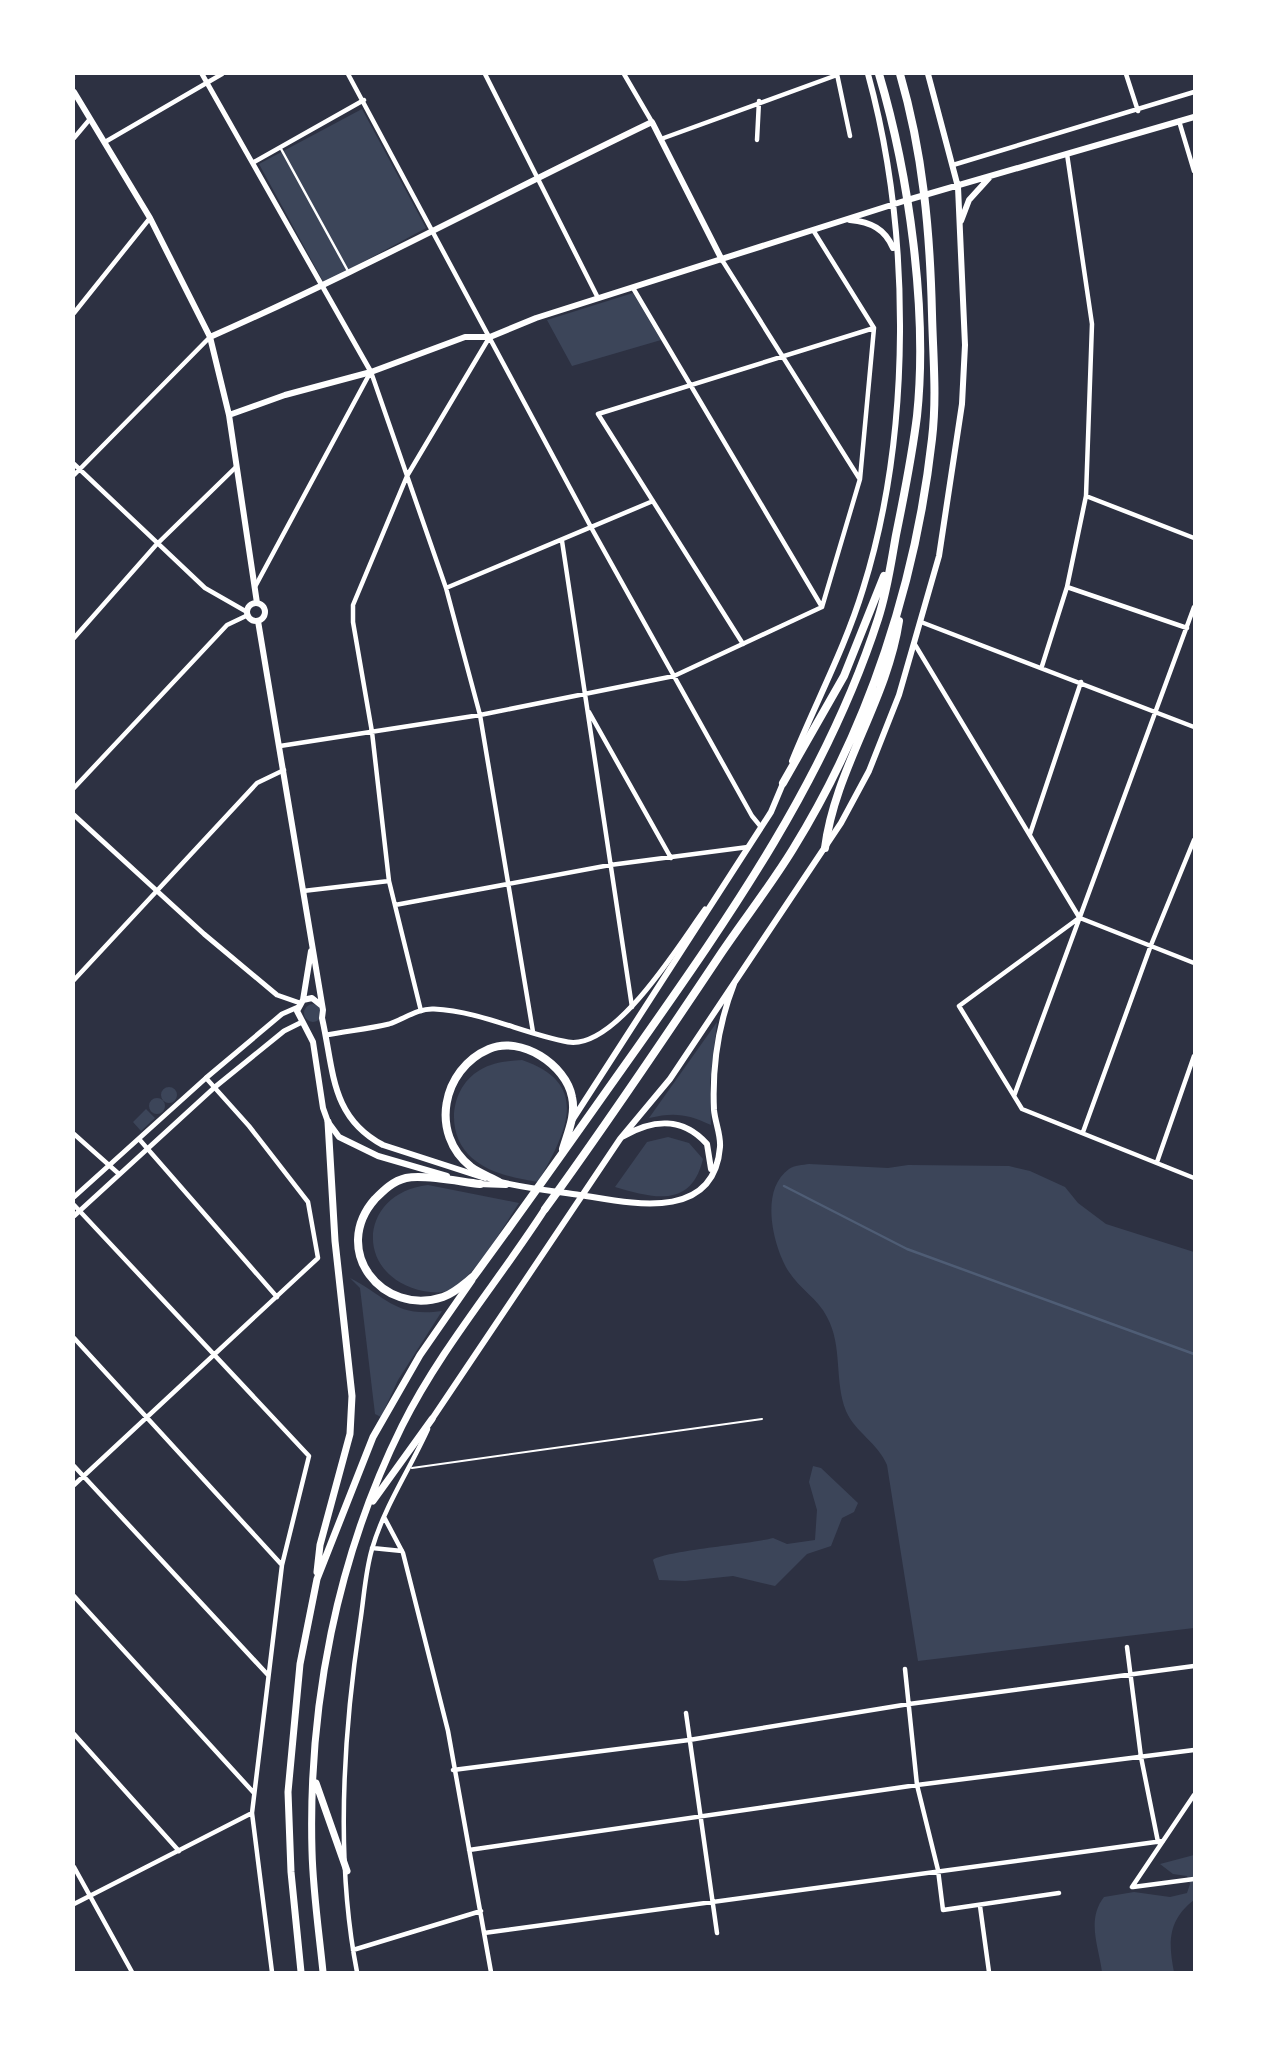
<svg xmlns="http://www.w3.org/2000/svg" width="1268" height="2046" viewBox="0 0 1268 2046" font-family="Rubik,sans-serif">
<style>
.green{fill:#3c4559}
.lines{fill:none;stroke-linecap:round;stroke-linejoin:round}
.stream{stroke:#4f5d75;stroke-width:2.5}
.service{stroke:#fff;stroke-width:2}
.pedestrian{stroke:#fff;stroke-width:2.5}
.minor{stroke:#fff;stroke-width:4.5}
.tertiary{stroke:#fff;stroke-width:5}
.secondary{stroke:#fff;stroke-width:6}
.trunk{stroke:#fff;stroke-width:7}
.motorway{stroke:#fff;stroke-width:8}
</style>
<rect width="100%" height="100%" fill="#2d3142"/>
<!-- green -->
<path class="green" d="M362 109 426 228 324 283 259 164Z
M633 293 661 340 572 366 547 320Z
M304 1013a9 9 0 1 1 18 0a9 9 0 1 1-18 0Z
M717 1022 710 1083 711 1125C688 1114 674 1112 649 1118Z
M522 1060C593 1084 565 1134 538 1182 516 1178 490 1174 472 1158 445 1135 449 1088 480 1070 493 1062 507 1061 522 1060Z
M161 1095a8 8 0 1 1 16 0a8 8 0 1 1-16 0Z
M149 1106a8 8 0 1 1 16 0a8 8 0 1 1-16 0Z
M146 1109 155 1118 141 1131 133 1122Z
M668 1137 689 1143 703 1159C691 1209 653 1198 615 1187L647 1142Z
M809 1164 888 1168 908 1165 1009 1166 1030 1171 1065 1187 1078 1203 1106 1224 1194 1252V1628L918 1661 887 1465C878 1443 855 1432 846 1411 834 1381 843 1346 827 1317 818 1299 800 1289 789 1272 773 1247 759 1190 789 1169 794 1165 803 1165 809 1164Z
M428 1185 519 1203C503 1227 475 1278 449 1290 441 1294 431 1292 423 1291 353 1276 358 1193 428 1185Z
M350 1278C386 1296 395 1318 442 1311L398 1380 381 1417 375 1414 360 1288Z
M813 1466 821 1468 858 1503 854 1512 842 1518 831 1546 807 1554 775 1586 733 1576 685 1581 659 1580 653 1560C662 1551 751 1544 773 1538L787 1544 815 1540 817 1510 809 1482Z
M1194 1855V1900C1168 1920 1168 1942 1174 1972H1102C1099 1947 1086 1920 1104 1897L1134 1892 1170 1897 1187 1893 1190 1884 1187 1876 1173 1874 1160 1864Z"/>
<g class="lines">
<!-- stream -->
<path class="stream" d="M784 1186 907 1249 1194 1354"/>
<!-- service -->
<path class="service" d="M412 1468 762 1419"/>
<!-- pedestrian -->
<path class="pedestrian" d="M280 147 348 271"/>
<!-- minor -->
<path class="minor" d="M348 74 592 529 752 816 761 827
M485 74 598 298
M624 74 652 122
M837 74 850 136
M1126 74 1138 111
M1179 121 1194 171
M74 138 90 119
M661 139 837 75
M757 140 759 101
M105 142 222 74
M254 162 364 100
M953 165 1194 92
M813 230 874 328 860 479 822 607
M722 260 859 478
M633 288 822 607
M74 313 150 218
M371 372 446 588 480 715 533 1032
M74 464 205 588 247 612
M74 475 210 337
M1086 496 1194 538
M562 541 632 1007
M256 585 370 373
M1067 587 1187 628
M446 588 653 501
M921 622 1194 727
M74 638 156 545 236 467
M914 643 1079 917
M743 644 598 414 874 328
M1042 666 1067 587 1086 496 1092 324 1067 154
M589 712 671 858
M280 746 480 715 674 676 822 607
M74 788 227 625 248 615
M1030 834 1081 682
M303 891 389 881
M395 905 610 865 748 847
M1079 918 959 1006 1022 1109 1194 1178
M1080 918 1194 963
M74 980 257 783 284 770
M421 1011 389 881 372 732 353 622V605L407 476 489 338
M1014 1096 1194 607
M1083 1132 1151 945 1194 840
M74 1134 119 1174
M139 1139 277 1297
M1157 1162 1194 1056
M74 1205 309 1456 282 1565 252 1813 272 1972
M74 1338 281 1564
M74 1466 268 1675
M74 1485 318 1258 308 1202 249 1126 206 1078
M384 1517 403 1553 448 1731 491 1972
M372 1548 402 1551
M74 1596 254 1793
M1127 1647 1141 1757 1158 1842
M905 1669 917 1785 938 1870 943 1910 1059 1893
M686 1713 717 1933
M74 1734 179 1851
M453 1770 689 1740 909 1704 1194 1666
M469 1850 917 1785 1194 1750
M74 1867 132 1972
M1132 1887 1194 1795
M1133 1887 1194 1879
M74 1904 252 1813
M980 1906 989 1972
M484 1933 1163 1841
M353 1950 481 1911
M357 1972C335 1859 343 1736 360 1623 364 1598 365 1573 372 1549 384 1507 410 1469 428 1429"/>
<!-- tertiary -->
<path class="tertiary" d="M202 74 371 372
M74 815 204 934 277 995 300 1003
M326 1035C346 1031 369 1029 389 1024 404 1019 418 1008 434 1009 480 1011 524 1034 568 1042 616 1050 680 943 705 909
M74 1197 206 1078 282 1014 298 1007
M74 1216 215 1087 284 1031 302 1022"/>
<!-- secondary -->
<path class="secondary" d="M74 92 150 218 210 337 229 415 257 603
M850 220C871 222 885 229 893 248
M961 221 969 200 989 178
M210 337C360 271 504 193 652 122L722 260
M229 415 285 395 371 372 465 337H490L536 318 904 201 1194 117
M247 612a9 9 0 1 1 18 0a9 9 0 1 1-18 0Z
M258 621 323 1010 322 1018C334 1070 330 1117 383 1145L485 1178
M792 761C815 704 845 648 863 589 912 433 911 231 868 74
M311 951 303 1000 297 1011 313 1042 323 1108 328 1122 339 1137 378 1156 447 1176
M303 1000 312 998 322 1006
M573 1119 771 812 784 781
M624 1136C653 1119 683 1117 707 1144L711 1169
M496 1181C523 1188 552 1191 580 1195 630 1203 714 1223 720 1147 721 1135 715 1122 714 1110 712 1067 718 1025 734 984
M478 1184 506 1185
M432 1419 620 1139 670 1079 841 823 869 771 899 695 939 556 962 404 965 345 958 187 928 74"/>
<!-- trunk -->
<path class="trunk" d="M373 1501 432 1419
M317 1572 320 1545 350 1434 352 1396 335 1241 328 1122
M316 1783 347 1871
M301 1972 291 1872 288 1792 300 1664 317 1579 373 1437 420 1355 472 1280
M323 1972C319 1932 313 1892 312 1851 308 1705 337 1557 402 1426 441 1348 498 1282 545 1209"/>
<!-- motorway -->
<path class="motorway" d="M783 783 844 676 884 576
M825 848C835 769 887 701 899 621
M499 1182C490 1177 479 1173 471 1167 429 1134 442 1069 489 1049 521 1035 566 1065 572 1097 576 1115 568 1132 563 1149
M480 1184C461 1182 424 1174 406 1178 393 1181 384 1190 375 1199 330 1250 382 1317 443 1297 455 1293 465 1283 474 1276 530 1200 583 1124 637 1048 732 913 827 777 878 619 887 592 891 563 896 535 904 496 912 456 917 416 928 311 909 175 879 74
M545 1209C606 1125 664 1039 722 952 745 918 771 885 793 849 869 726 916 582 932 439 937 397 933 356 932 314 930 231 923 153 900 74"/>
</g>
<!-- border -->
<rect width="1268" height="2046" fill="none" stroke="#ffffff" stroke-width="150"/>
</svg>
